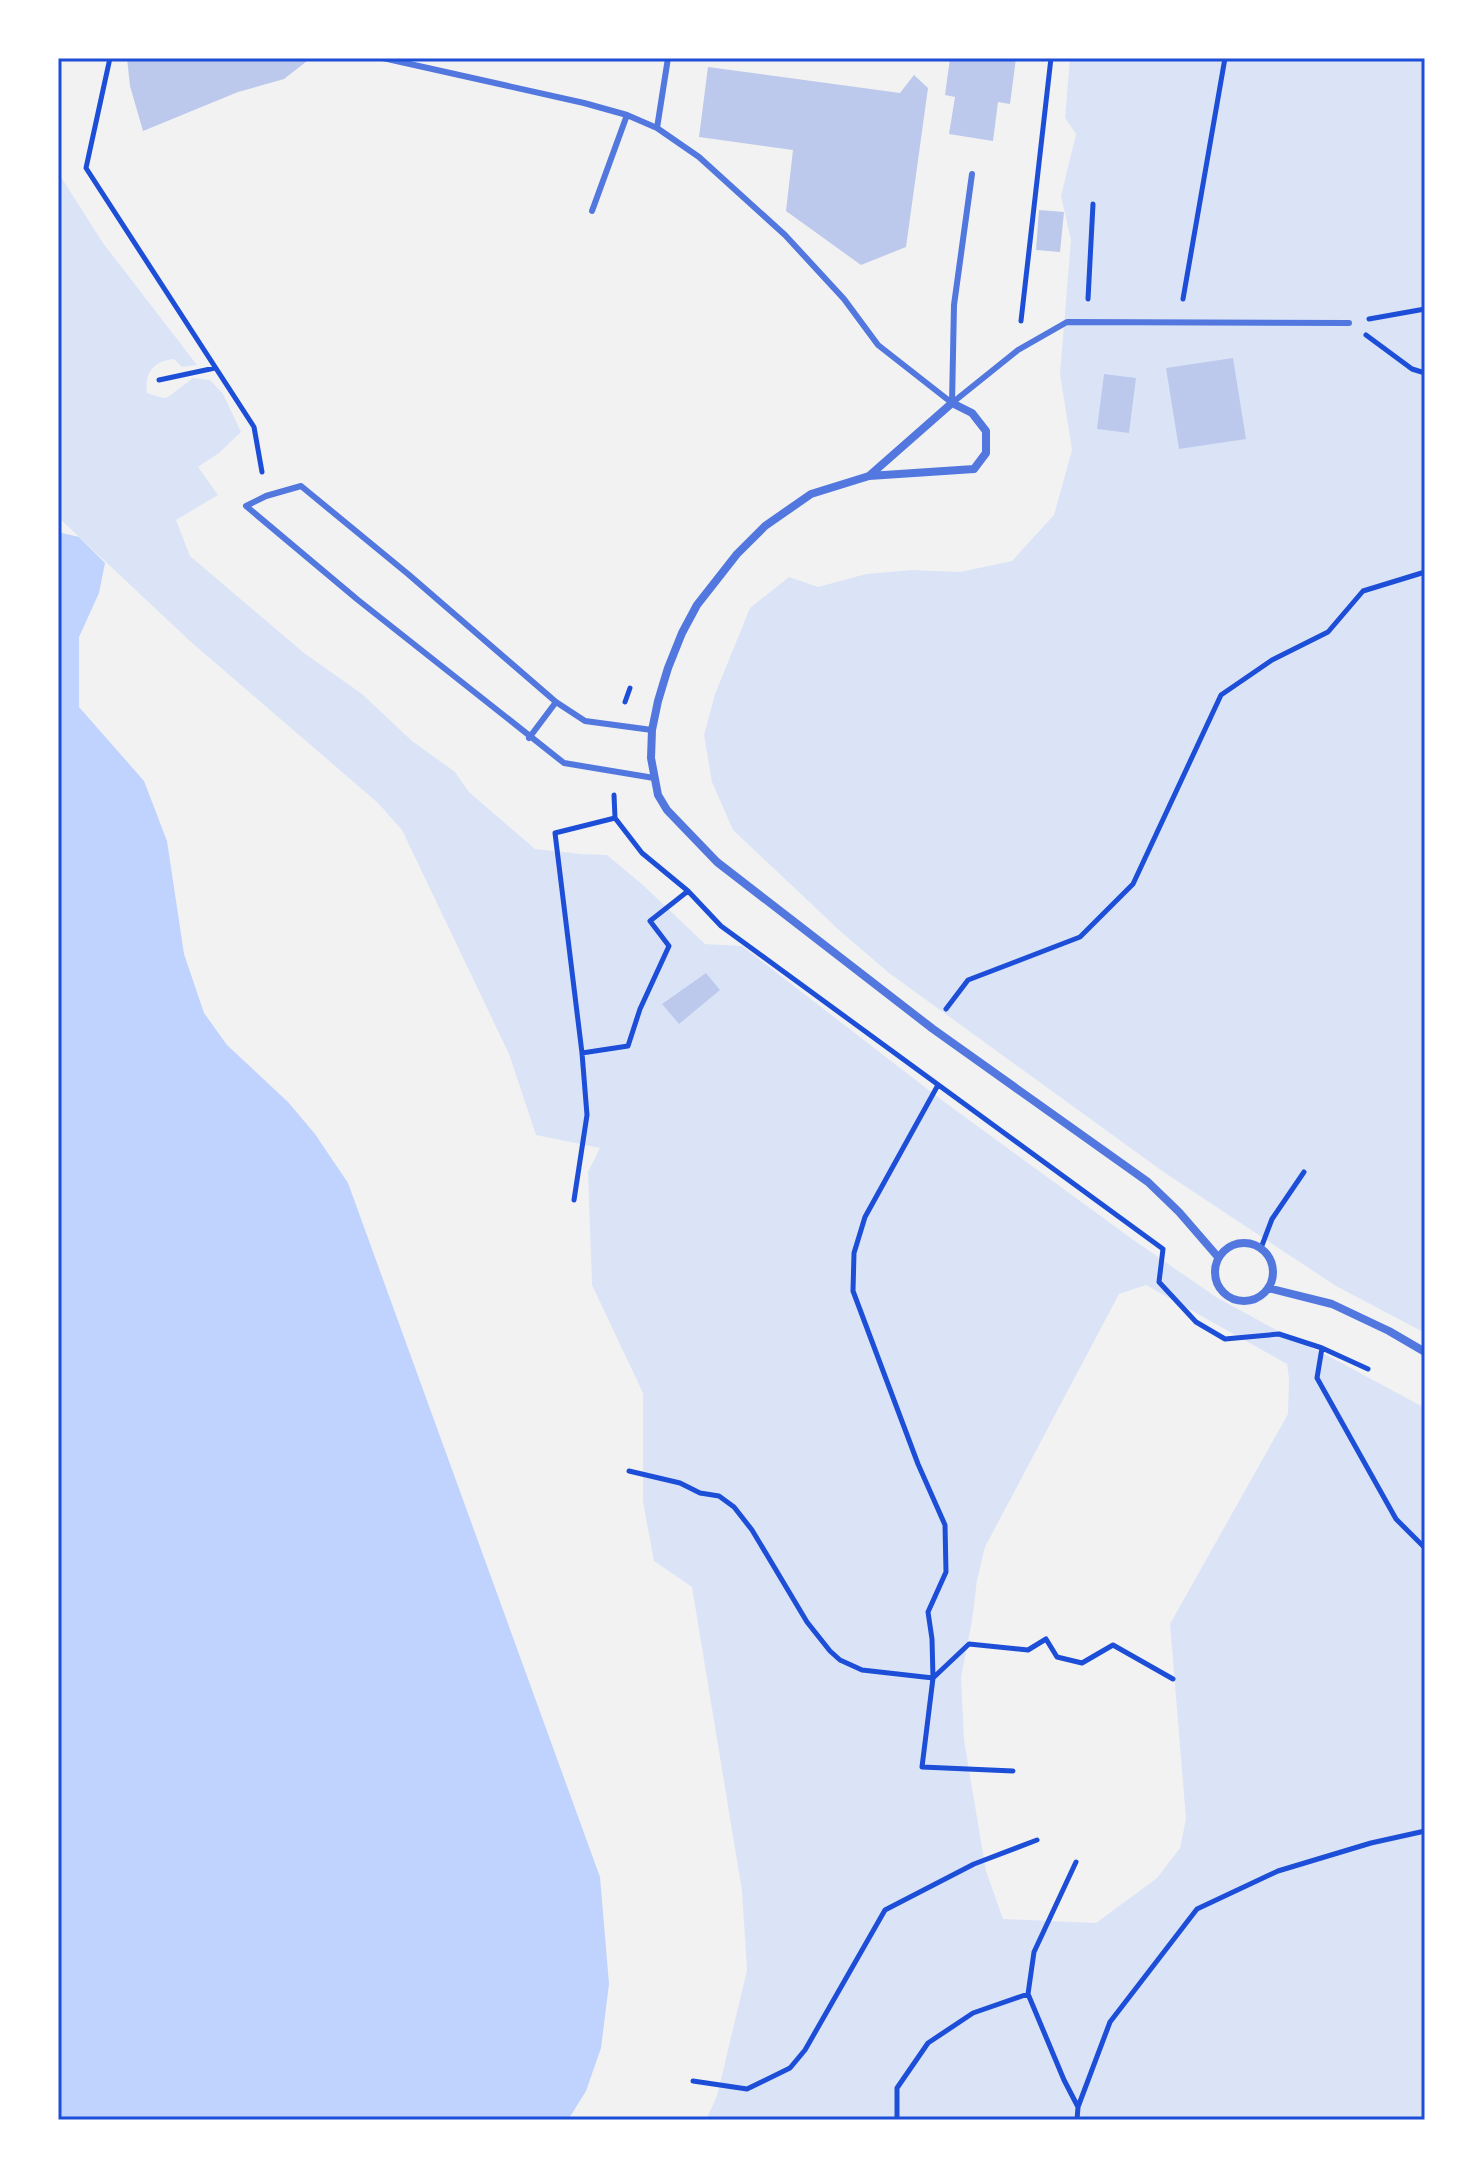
<svg xmlns="http://www.w3.org/2000/svg" width="1483" height="2178" viewBox="0 0 1483 2178" font-family="'Nunito Sans',sans-serif">
<style>
.green{fill:#dbe4f7;fill-rule:evenodd}
.water{fill:#bfd3fe}
.building{fill:#bdc9ec}
.lines{fill:none;stroke-linecap:round;stroke-linejoin:round}
.path{stroke:#1d4ed8;stroke-width:5}
.service{stroke:#5277de;stroke-width:6}
.minor{stroke:#5277de;stroke-width:8}
.neatline{fill:none;stroke:#1d4ed8;stroke-width:3}
</style>
<rect width="100%" height="100%" fill="#f2f2f2"/>
<!-- green -->
<path class="green" d="M1070 58H1425V1333L1336 1286 1165 1173 889 973 840 931 733 830 712 782 704 735 715 694 750 608 789 577 818 587 866 574 912 570 960 572 1012 561 1054 515 1072 450 1060 374 1071 240 1061 196 1076 134 1065 118Z
M59 174 103 243 197 365 182 367 174 359C153 361 144 374 147 393L163 398 168 397 193 378 210 380 223 394 241 432 219 453 198 467 218 495 176 520 190 556 304 653 362 694 412 741 455 772 469 792 535 849 580 854 607 855 643 885 705 944 742 946 939 1098 1135 1241 1216 1297 1280 1332 1334 1359 1425 1408V2120H706L717 2096 747 1970 742 1891 692 1587 654 1561 643 1502V1393L592 1285 588 1172 600 1148 536 1135 509 1054 402 830 378 803 191 642 58 517ZM1146 1285 1287 1364 1289 1379 1288 1414 1170 1624 1186 1819 1180 1848 1157 1878 1096 1923 1003 1919 986 1871 964 1740 961 1677 972 1621 977 1580 985 1547 1119 1294Z"/>
<!-- water -->
<path class="water" d="M58 532 79 537 105 563 99 593 79 637V707L144 781 167 841 184 954 204 1013 227 1045 288 1102 315 1134 348 1183 600 1877 609 1984 601 2048 586 2091 568 2120H58Z"/>
<!-- building -->
<path class="building" d="M127 58H311L284 79 238 92 143 131 130 86Z
M950 58H1016L1010 104 998 102 993 141 949 134 955 97 945 95Z
M708 67 900 93 914 75 928 88 906 247 861 265 786 211 793 150 699 137Z
M1039 210 1064 212 1060 252 1036 250Z
M1233 358 1246 439 1179 449 1166 368Z
M1104 374 1136 378 1129 433 1097 429Z
M706 973 720 990 679 1024 662 1004Z"/>
<g class="lines">
<!-- path -->
<path class="path" d="M110 58 86 168 254 427 262 472
M1088 299 1093 204
M1183 299 1225 58
M1369 319 1425 309
M1021 321 1051 58
M1366 335 1412 369 1425 373
M159 380 215 368
M625 702 630 688
M688 891 721 926 1163 1249 1159 1282 1196 1322 1225 1339 1279 1334 1322 1348 1368 1369
M946 1009 968 980 1080 937 1133 884 1221 695 1272 660 1328 632 1363 591 1425 572
M582 1053 628 1046 640 1009 669 946 650 921 688 891 642 853 615 818 614 795
M938 1085 865 1217 854 1253 853 1291 918 1464 945 1525 946 1572 928 1612 932 1639 933 1678 922 1767 1013 1771
M574 1200 587 1115 582 1053 555 833 615 818
M1261 1248 1272 1219 1304 1172
M1322 1348 1317 1378 1396 1519 1425 1548
M629 1471 680 1483 700 1493 719 1496 734 1507 752 1530 807 1622 830 1651 840 1660 862 1670 933 1678 969 1644 1028 1650 1046 1639 1057 1657 1082 1663 1113 1645 1173 1679
M1076 1862 1034 1952 1028 1994 1064 2080 1078 2107 1077 2120
M693 2081 747 2089 790 2068 805 2050 885 1910 974 1864 1037 1840
M1078 2107 1110 2022 1197 1909 1278 1871 1371 1843 1425 1831
M897 2120V2088L928 2043 973 2013 1028 1994"/>
<!-- service -->
<path class="service" d="M383 58 584 103 627 115 657 128 699 157 785 235 844 299 878 345 952 403
M657 128 668 58
M592 211 627 115
M952 403 1018 350 1067 322 1349 323
M952 403 954 305 972 174
M652 730 585 721 556 702 408 574 301 486 266 496 246 506 358 600 564 763 654 778
M529 738 556 702"/>
<!-- minor -->
<path class="minor" d="M869 476 974 469 986 453V431L972 413 952 403 869 476 811 494 765 526 737 554 697 605 682 633 668 668 658 701 652 730 651 758 658 795 667 810 717 862 933 1029 1148 1182 1179 1212 1218 1257
M1215 1272a29 29 0 1 1 58 0a29 29 0 1 1-58 0Z
M1268 1288 1332 1304 1389 1331 1425 1352"/>
</g>
<!-- border -->
<rect width="1483" height="2178" fill="none" stroke="#ffffff" stroke-width="120"/>
<rect x="60" y="60" width="1363" height="2058" class="neatline"/>
</svg>
